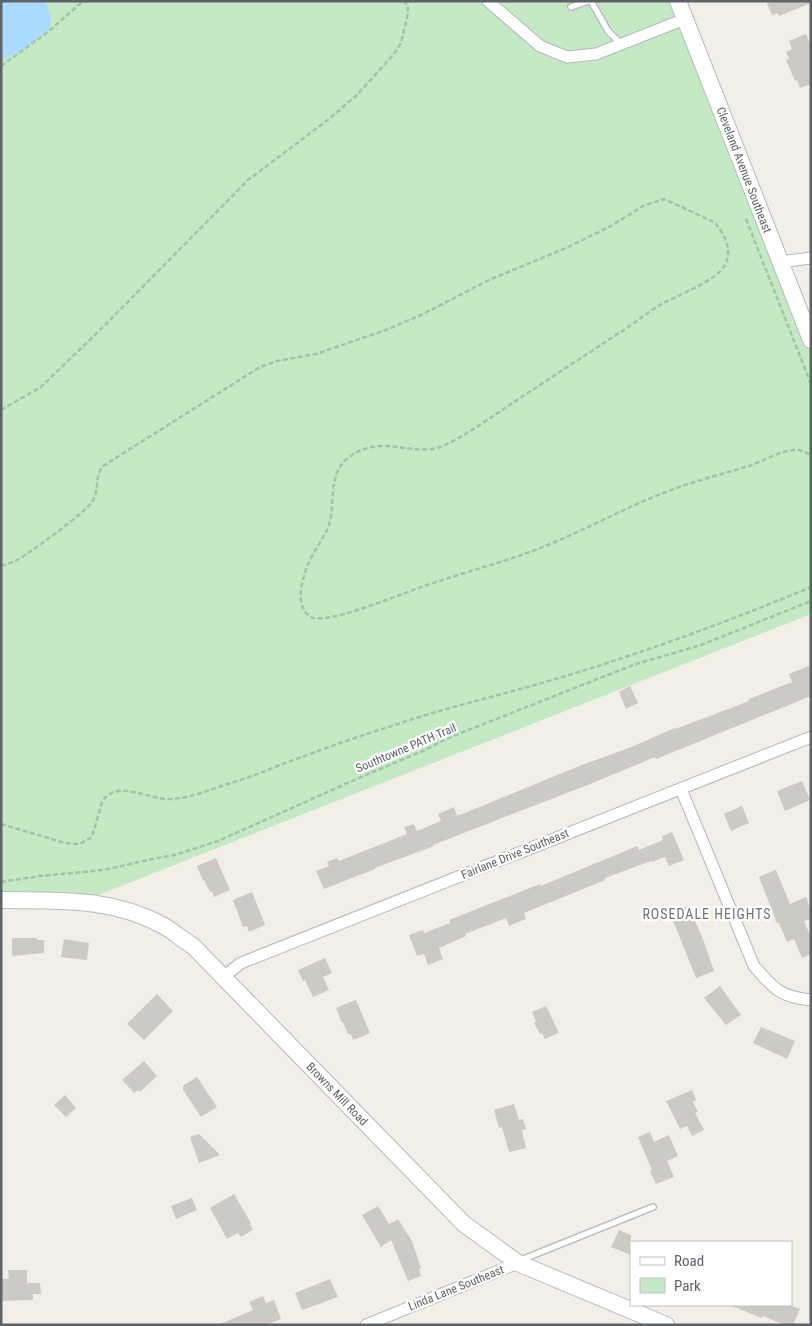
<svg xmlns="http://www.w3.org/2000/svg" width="812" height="1326" viewBox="0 0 812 1326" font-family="'Roboto Condensed',sans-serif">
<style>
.green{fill:#c5e8c5}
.water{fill:#aadaff}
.building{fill:#cccac5}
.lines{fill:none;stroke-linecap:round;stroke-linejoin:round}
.lane-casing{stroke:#b5b8bc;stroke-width:8}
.street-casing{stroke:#b5b8bc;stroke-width:13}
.secondary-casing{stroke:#b6babf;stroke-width:18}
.path{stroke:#9cc7a9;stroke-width:2.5;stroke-dasharray:5 2.5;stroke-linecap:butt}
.lane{stroke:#fff;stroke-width:5.5}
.street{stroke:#fff;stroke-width:11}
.secondary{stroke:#fff;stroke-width:16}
.labels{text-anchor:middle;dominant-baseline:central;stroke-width:4.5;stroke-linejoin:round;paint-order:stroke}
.street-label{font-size:12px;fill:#5f6368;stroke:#fff}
.neighbourhood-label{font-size:14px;letter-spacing:1px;fill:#70757a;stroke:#fff}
</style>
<rect width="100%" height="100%" fill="#f1efe8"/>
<!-- green -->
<path class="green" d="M1 1H682L811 325V614L88 899 1 901Z"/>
<!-- water -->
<path class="water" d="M1 1H45L51 18 50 28 21 51 1 60Z"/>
<!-- building -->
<path class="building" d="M766 1H811V3L779 16 778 13 772 15Z
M806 34 811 46V84L800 88 797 80 795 81 786 60 789 59 786 52 792 49 789 41Z
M811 665V696L656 759 655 757 590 784 433 845 434 846 375 868V869L324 889 316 871 329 866 327 862 337 858 339 861 407 834 404 827 414 824 417 831 441 821 438 814 454 807 457 816 582 765 629 748 675 728V729L702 719 749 701V699L792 682 789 674Z
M630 686 638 703 626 709 619 692Z
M802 781 810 800 785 811 777 791Z
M742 806 749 823 731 831 724 814Z
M672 832 684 860 669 866 665 857 652 862 651 861 605 878V880L524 913 526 919 509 926 506 918 465 934 466 936 439 948 443 959 428 965 424 954 417 956 409 935 423 930 424 933 450 923 449 920 540 884 541 886 637 846 639 850 663 840 662 836Z
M216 858 230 890 214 897 212 891 210 892 204 880 203 881 197 866Z
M776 870 790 904 806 897 811 910V919L804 921 811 937V954L802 958 794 939 787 942 779 923H777L759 877Z
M252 892 265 925 249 932 247 926 243 927 233 900Z
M688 906 703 939 714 971 696 978 670 913Z
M12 938H37V940H44V953L12 956Z
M64 939 89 943 87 960 61 957Z
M325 958 332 973 323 977 329 990 313 997 305 980 303 981 298 970Z
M720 986 741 1015 726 1025 704 998Z
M157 994 173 1011 144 1040 127 1024Z
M356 1000 370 1033 353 1040 351 1034H348L343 1022 342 1023 336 1008Z
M546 1006 559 1033 545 1039 542 1033 540 1034 534 1023 536 1022 532 1012Z
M761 1027 795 1041 787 1059 753 1043Z
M144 1061 157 1076 140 1092 138 1090 134 1093 122 1080Z
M197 1077 217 1107 201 1117 183 1090V1086Z
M692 1090 696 1100 693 1102 698 1112 695 1113 704 1130 692 1136 687 1126 680 1129 666 1101Z
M65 1095 76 1108 66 1117 54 1105Z
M514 1104 519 1120 523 1119 526 1129 522 1130 526 1148 509 1152 502 1127 499 1128 494 1110Z
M650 1132 654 1142 669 1135 678 1156 667 1161 674 1177 656 1184 650 1171 652 1170 638 1137Z
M199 1134 220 1155 199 1163 190 1137Z
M234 1194 251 1223 250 1224 253 1230 241 1237 238 1233 227 1239 210 1208Z
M192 1198 197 1210 176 1219 171 1206Z
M378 1206 389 1224 398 1219 412 1241 421 1268 419 1269 421 1276 408 1281 391 1240 381 1247 362 1215Z
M619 1230 631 1235V1255L611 1247Z
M8 1270H27V1283H40L41 1294H33V1300L1 1301V1279H9Z
M330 1279 338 1297 302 1310 295 1293Z
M263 1296 266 1303 274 1300 281 1319 266 1325H218L253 1310 249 1302Z
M729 1305H790L800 1309 793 1325H785L763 1316 762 1318Z"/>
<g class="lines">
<defs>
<path id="lane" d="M591 1 608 31 621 44
M571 7 588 1
M521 1260 653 1207"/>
<path id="street" d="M488 1 540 46 567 57 596 54 685 19
M780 262 811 258
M681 789 754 966C773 988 780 997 811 1000
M223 977 241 963 811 737
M366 1325 518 1263"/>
<path id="secondary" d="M678 1 811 340
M1 900C60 901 111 897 164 926 174 932 183 940 193 946L464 1224 518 1263 666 1325"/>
</defs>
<!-- lane casing -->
<use href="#lane" class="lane-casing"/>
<!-- street casing -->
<use href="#street" class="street-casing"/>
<!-- secondary casing -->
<use href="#secondary" class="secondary-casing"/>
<!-- path -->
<path class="path" d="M1 66 48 32 83 1
M746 219 811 384
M1 410 41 387 106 324 248 180 329 119 357 95 394 54 401 43 407 18 408 8 405 1
M1 566C7 564 14 562 19 559 33 550 84 514 92 502 100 490 94 477 103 466L260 367 277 361 316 354 386 330 421 315 489 280 566 248 611 226 643 206 664 199 714 222C724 232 733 250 725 265 717 281 677 295 660 305 645 314 631 326 616 335 581 358 546 381 511 404 490 418 468 434 445 445 414 460 383 431 348 458 327 474 336 503 329 525 324 538 315 549 309 562 303 576 293 607 311 617 326 625 390 598 408 592 447 577 488 567 527 553 572 537 614 513 658 495 687 483 719 475 749 466 763 461 780 451 794 450 800 449 805 452 811 455
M1 824 65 843 80 844 92 837 102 802C116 778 148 800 169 799 189 799 211 789 231 783 255 776 278 765 302 757 338 743 376 731 413 719 464 703 517 691 569 675 651 650 732 620 811 587
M1 882 40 876 104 870 152 859 175 855 218 841 361 777 425 750 448 738 633 665 701 645 811 601"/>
<!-- lane -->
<use href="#lane" class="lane"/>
<!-- street -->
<use href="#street" class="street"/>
<!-- secondary -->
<use href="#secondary" class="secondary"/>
</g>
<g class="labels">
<!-- street labels -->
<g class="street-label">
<text transform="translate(744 170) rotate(69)">Cleveland Avenue Southeast</text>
<text transform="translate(406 748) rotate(-23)">Southtowne PATH Trail</text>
<text transform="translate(515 854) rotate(-22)">Fairlane Drive Southeast</text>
<text transform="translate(337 1094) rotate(46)">Browns Mill Road</text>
<text transform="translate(456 1288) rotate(-22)">Linda Lane Southeast</text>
</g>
<!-- neighbourhood labels -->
<g class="neighbourhood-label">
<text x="707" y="914">ROSEDALE HEIGHTS</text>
</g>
</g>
<!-- border -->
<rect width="812" height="1326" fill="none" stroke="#5f6368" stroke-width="5"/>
<!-- legend -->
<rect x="630" y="1241" width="162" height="65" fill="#ffffff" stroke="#bfc1c3"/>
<rect x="640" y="1257" width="25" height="8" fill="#ffffff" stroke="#bfc1c3"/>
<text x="674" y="1266" font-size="15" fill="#5f6368">Road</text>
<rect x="640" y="1278" width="25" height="15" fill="#c5e8c5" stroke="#bfc1c3"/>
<text x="674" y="1291" font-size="15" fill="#5f6368">Park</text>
</svg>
